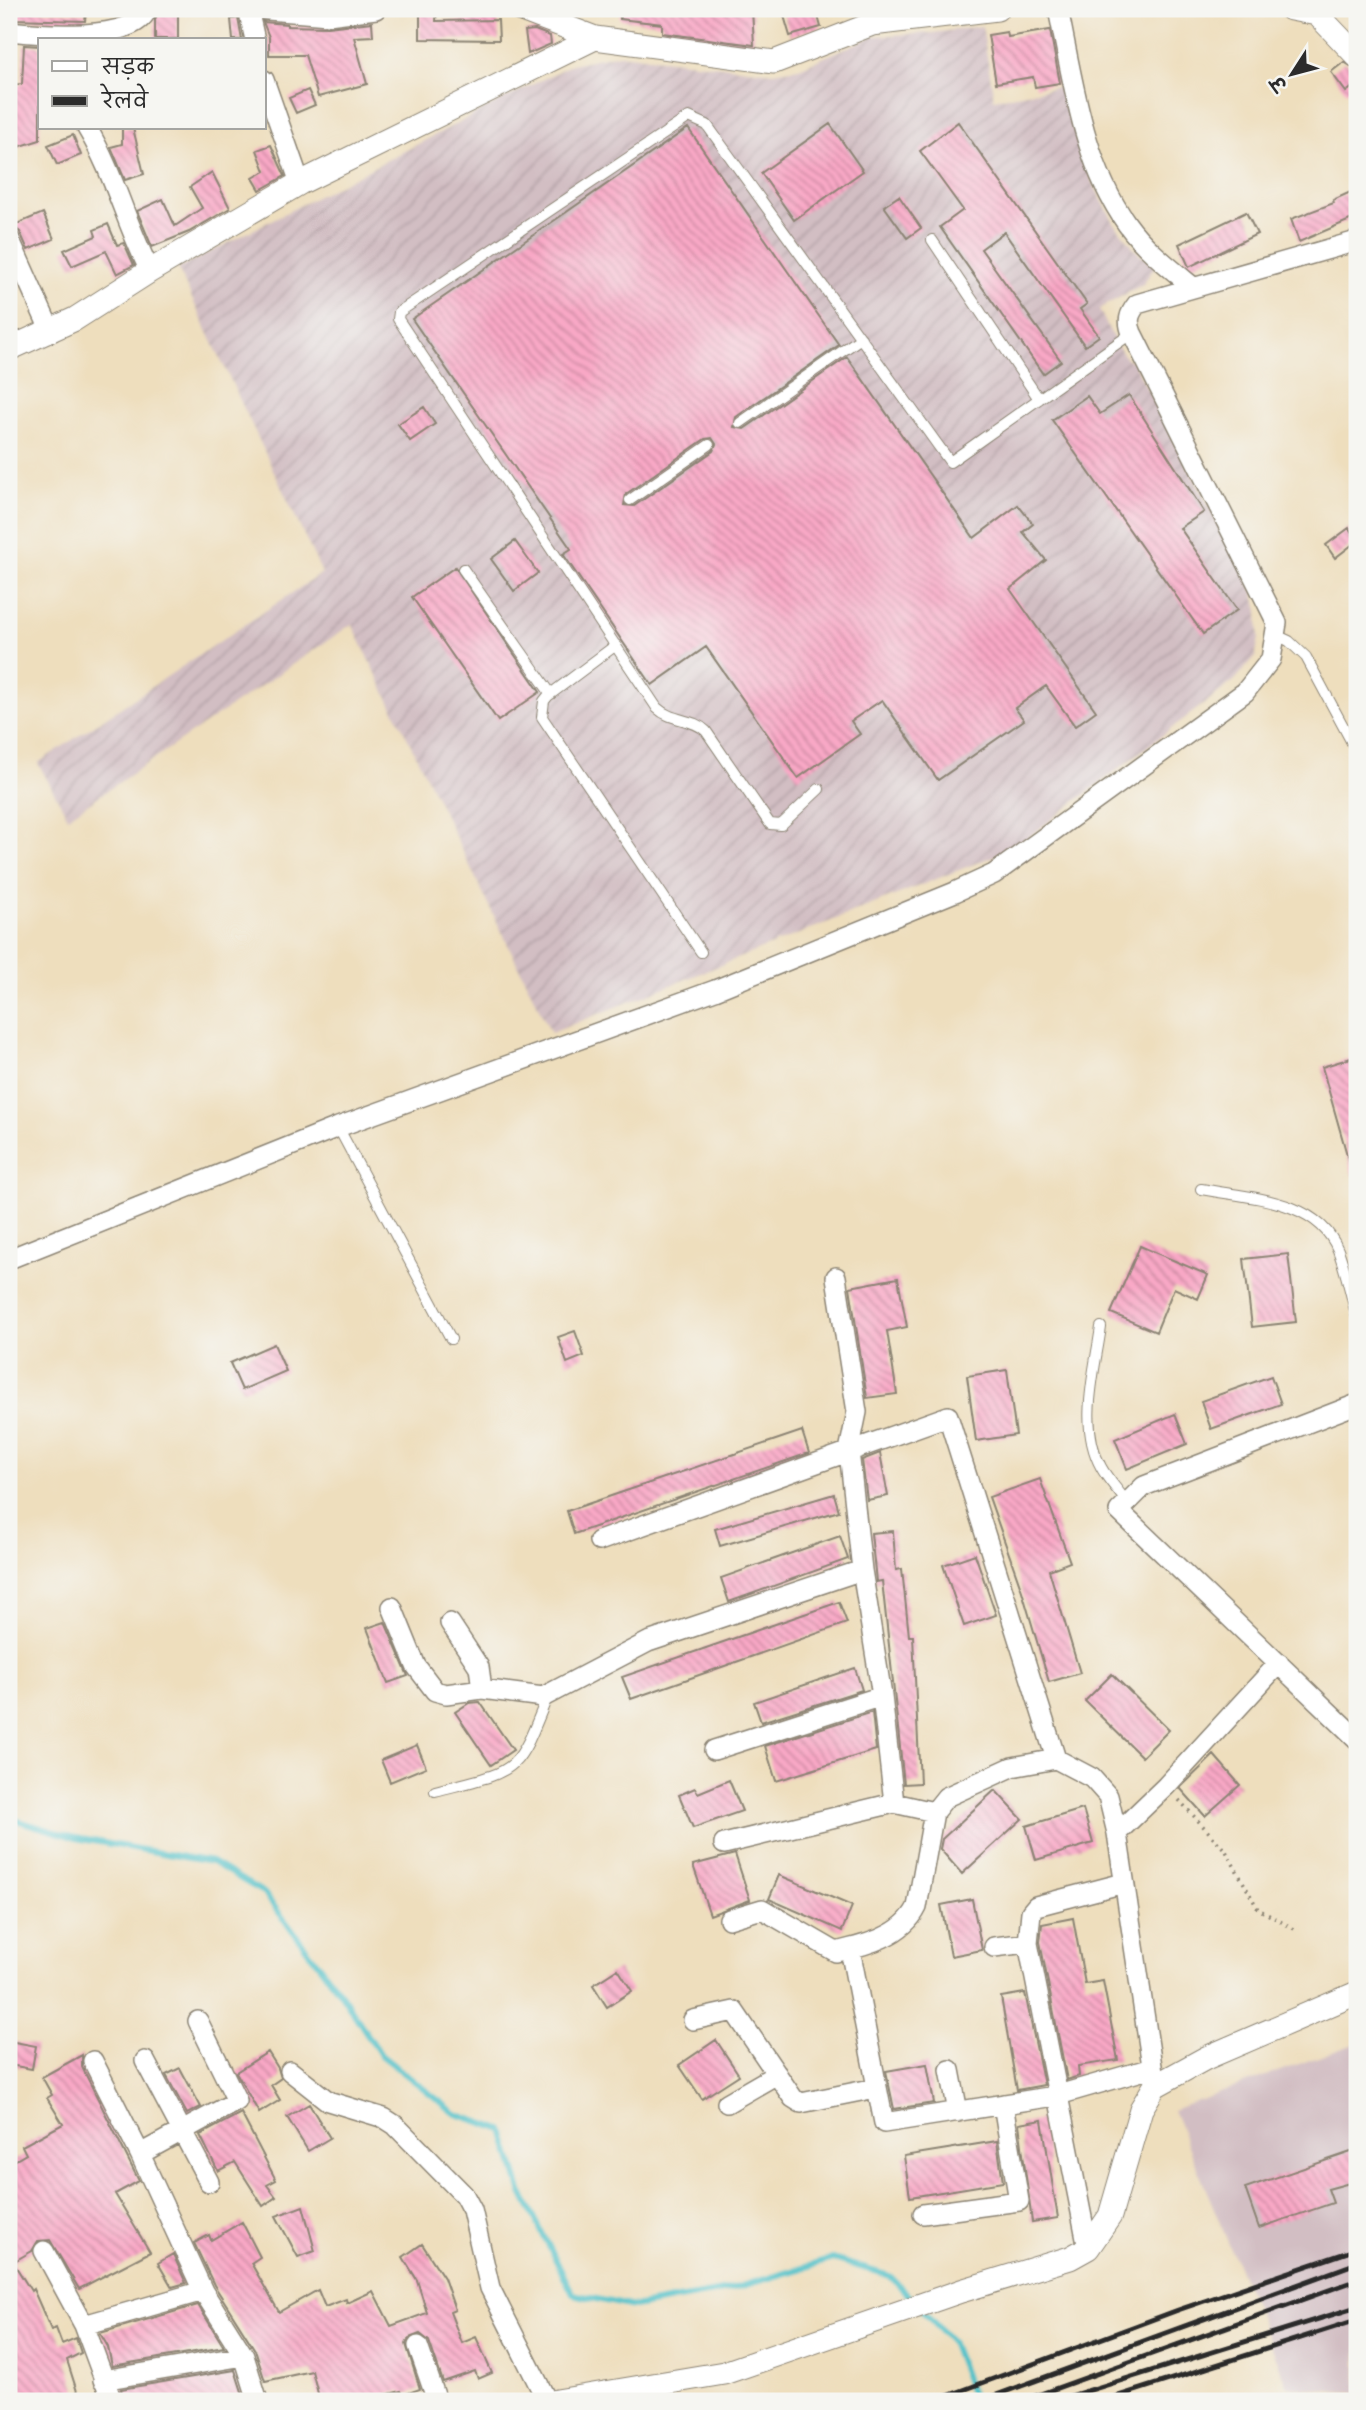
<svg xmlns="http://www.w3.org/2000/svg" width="1366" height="2410" viewBox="0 0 1366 2410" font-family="Mynerve,'Playpen Sans Deva',sans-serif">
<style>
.industrial{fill:url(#industrial-furrows)}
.railway{fill:#d2bec3}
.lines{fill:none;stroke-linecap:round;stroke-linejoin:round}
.stream{stroke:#53c1c8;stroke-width:6}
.building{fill:url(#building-back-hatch);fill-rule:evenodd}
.service-casing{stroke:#8c8474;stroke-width:12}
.minor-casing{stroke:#8c8474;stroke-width:22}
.tertiary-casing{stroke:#8c8474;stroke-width:25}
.path{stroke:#8c8474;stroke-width:3.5;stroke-dasharray:2 5;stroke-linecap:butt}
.service{stroke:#fff;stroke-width:10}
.minor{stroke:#fff;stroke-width:19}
.tertiary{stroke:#fff;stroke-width:23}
.rail{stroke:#2b2b2b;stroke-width:5}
</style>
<defs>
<pattern id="industrial-furrows" width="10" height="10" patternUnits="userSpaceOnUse" patternTransform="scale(1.75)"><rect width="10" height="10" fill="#d2bec3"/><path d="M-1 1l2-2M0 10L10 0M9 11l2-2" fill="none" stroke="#b4a3a8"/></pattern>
<pattern id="building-back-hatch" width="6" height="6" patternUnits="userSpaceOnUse" patternTransform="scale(1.75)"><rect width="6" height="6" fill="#f9a8c6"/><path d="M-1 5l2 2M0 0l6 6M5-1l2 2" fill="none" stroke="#ca89a1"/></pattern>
</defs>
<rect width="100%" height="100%" fill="#f6f6f2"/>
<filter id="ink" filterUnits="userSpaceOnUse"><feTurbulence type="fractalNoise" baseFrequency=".0143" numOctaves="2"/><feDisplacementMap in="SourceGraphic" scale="14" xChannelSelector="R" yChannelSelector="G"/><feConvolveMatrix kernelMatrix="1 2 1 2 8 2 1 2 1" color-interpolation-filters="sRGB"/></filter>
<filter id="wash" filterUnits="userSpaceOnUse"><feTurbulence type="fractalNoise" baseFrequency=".00686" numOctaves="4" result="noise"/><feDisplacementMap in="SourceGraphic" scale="28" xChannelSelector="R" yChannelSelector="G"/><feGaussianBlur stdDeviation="1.57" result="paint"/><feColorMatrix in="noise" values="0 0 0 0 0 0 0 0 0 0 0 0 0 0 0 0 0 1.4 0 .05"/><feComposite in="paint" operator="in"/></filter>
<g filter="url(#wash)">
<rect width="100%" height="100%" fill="#eedebd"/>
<!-- industrial -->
<path class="industrial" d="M982 26 994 99 1064 86 1092 182 1115 224 1139 254 1155 266 1143 284 1099 309 1116 344 1126 358 1133 362 1253 590 1258 611 1259 638 1255 657 1234 681 1014 848 551 1033 352 624 68 817 38 763 322 573 178 269 572 64 619 54 773 72 799 68 874 36 933 33Z"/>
<!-- railway -->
<path class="railway" d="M1357 2043V2393L1288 2386 1173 2110Z"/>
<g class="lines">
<!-- stream -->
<path class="stream" d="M9 1818 76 1838 212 1862 264 1893 341 1994 381 2055 456 2114 503 2130 521 2191 573 2294 634 2307 728 2290 833 2259 890 2276 915 2302
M922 2310 951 2341 974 2401"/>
</g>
<g id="blocks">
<!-- building -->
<path class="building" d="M13 9 86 13 85 21 12 19Z
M420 9H437L436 21 498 20 499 40 420 39Z
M620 9H752L754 45 662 33V24L620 19Z
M782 9H816L821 27 790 36Z
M158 13H178V39H155V19Z
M238 18 242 40H233L231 19Z
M263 22 287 24V26L327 27 372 22 373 36 354 37 367 84 318 97 305 55H269V37Z
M535 30 550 36 551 44 528 54 525 31Z
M1050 30 1060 83 1035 87 1033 77 996 83 988 35 1007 32 1008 37Z
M24 45 40 46V140L18 147 12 85 22 84Z
M1344 62 1357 70V84L1346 92 1331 72Z
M308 90 315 105 296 113 289 98Z
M958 122 1087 304 1080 309 1099 336 1085 346 1004 232 981 249 1061 361 1043 374 940 227 963 210 920 151Z
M830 124 863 171 794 220 761 173Z
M122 128H133L144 174 125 180 111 147 122 144Z
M688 128 839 345 736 417 734 427 744 429 847 357 974 538 1018 505 1033 524 1023 532 1046 560 1010 589 1096 711 1075 726 1046 686 1015 708 1024 720 938 780 882 700 851 721 860 734 798 778 706 647 652 685 563 554 571 549 412 319ZM712 438 716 444 713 451 634 506 624 505 626 494 705 439Z
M73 135 81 155 57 165 48 145Z
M271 145 285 176 260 190 253 178 265 171 257 150Z
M212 172 230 208 189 232 152 247 137 211 163 199 175 226 202 208 190 187Z
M1357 189V217L1299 242 1291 219 1334 203 1333 200Z
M899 196 921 228 907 238 884 206Z
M1246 212 1257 234 1189 267 1179 244Z
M43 213 54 239 28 250 20 232 12 226Z
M108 224 117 245 124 243 134 265 117 274 106 251 72 266 64 250 96 236 94 230Z
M1129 395 1204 512 1180 528 1237 610 1203 634 1052 420 1087 396 1100 414Z
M424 407 435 424 410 441 398 424Z
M1349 528 1357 541 1335 558 1326 545Z
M515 541 538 573 514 591 491 559Z
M455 567 540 692 498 721 412 597Z
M1357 1056V1175L1353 1176 1322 1067Z
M1140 1246 1208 1275 1198 1299 1174 1288 1156 1332 1111 1313Z
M1288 1254 1296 1322 1252 1327 1244 1259Z
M898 1278 907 1327 887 1331 897 1394 867 1398 850 1287Z
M575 1331 584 1356 567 1363 558 1337Z
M274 1344 286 1371 242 1390 230 1363Z
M1007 1370 1016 1435 976 1441 967 1376Z
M1271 1376 1281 1404 1211 1429 1201 1401Z
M1175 1414 1187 1444 1127 1469 1115 1439Z
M802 1431 809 1453 574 1534 567 1511Z
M880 1453 888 1496 867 1500 862 1460Z
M1040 1479 1070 1562 1049 1570 1080 1673 1049 1682 1022 1591 989 1497Z
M834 1494 839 1511 720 1546 715 1529Z
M893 1531 896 1570 902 1569 909 1636H913L920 1783 904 1784 882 1581 876 1582 875 1571 871 1533Z
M840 1536 848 1559 729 1602 721 1578Z
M975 1554 996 1615 964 1626 943 1565Z
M839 1602 847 1623 631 1699 622 1677Z
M385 1622 408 1676 388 1683 367 1628Z
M855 1668 862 1690 761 1722 754 1702Z
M1112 1674 1169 1730 1142 1757 1085 1701Z
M480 1702 513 1750 491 1765 455 1712 469 1703Z
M872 1712 876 1750 776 1781 765 1746Z
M417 1745 426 1767 390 1782 381 1760Z
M1214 1755 1240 1785 1205 1816 1180 1788Z
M729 1780 742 1811 693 1828 679 1795 695 1788 698 1793Z
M995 1790 1022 1819 962 1874 940 1849 942 1839Z
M1083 1809 1093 1843 1036 1860 1026 1826Z
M735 1854 750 1900 710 1915 693 1865Z
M779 1875 852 1906 842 1931 769 1899Z
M972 1899 982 1950 951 1956 941 1905Z
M1073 1918 1085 1984 1103 1981 1118 2060 1078 2066 1079 2076 1067 2080 1040 1942 1042 1924Z
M618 1969 632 1991 607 2007 593 1985Z
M1025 1993 1044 2085 1017 2090 1001 1997Z
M716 2040 739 2075 702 2099 679 2065Z
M9 2041 36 2046 32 2069 9 2065Z
M268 2052 278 2068 281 2078 271 2085 280 2100 259 2113 236 2072Z
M82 2055V2067L139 2181 115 2194 150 2252 79 2289 50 2240 38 2241 32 2251 13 2262 31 2291 33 2289 51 2330 56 2328 62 2344 76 2338 81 2353 67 2360 80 2401H9V2164L26 2154 22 2146 63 2124 47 2098 52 2095 42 2077Z
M927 2064 934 2103 894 2109 886 2071Z
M180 2068 201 2107 187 2114 166 2075Z
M309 2104 330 2138 308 2151 287 2117Z
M241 2113 276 2180 267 2185 276 2197 263 2206 235 2162 218 2171 200 2135Z
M1042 2120 1058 2218 1032 2222 1019 2124Z
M997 2141 1003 2182 910 2197 904 2156Z
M1357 2150V2181L1328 2189 1333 2203 1259 2228 1245 2188Z
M303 2206 315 2251 298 2257 276 2216Z
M242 2222 260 2257 251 2263 279 2312 318 2290 325 2307 346 2299 347 2303 373 2291 391 2326 427 2313 417 2280 403 2257 422 2244 444 2278 455 2310 450 2312 462 2343 476 2337 492 2373 478 2379 475 2371 443 2382 429 2341 420 2334 409 2338 406 2344 420 2389 403 2395 401 2391 362 2401H320L312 2371 265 2381 255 2350 214 2285 194 2243 209 2235 211 2240Z
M173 2254 186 2283 172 2287 158 2263Z
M198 2305 224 2347 112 2366 108 2347 100 2333Z
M235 2370 245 2401H124L121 2389Z"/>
</g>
</g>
<g filter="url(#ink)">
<use href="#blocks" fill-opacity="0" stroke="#8c8474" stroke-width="2"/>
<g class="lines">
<defs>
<path id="service" d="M932 240 1039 399
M740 423 861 338
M630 500 709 445
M463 569 551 694
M1276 635 1289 641 1306 657 1357 752
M616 645 548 696 544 701 542 717 701 952
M819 789 781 825 770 824 706 731C693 718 672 722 657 708L398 319 399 312 689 117 707 125 950 462 1132 333
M338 1127 451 1339
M1201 1189C1247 1198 1317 1198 1338 1250 1346 1271 1351 1295 1357 1318
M1101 1327C1095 1371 1078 1426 1101 1467 1108 1480 1119 1491 1127 1503
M435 1791C520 1769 515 1777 548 1695"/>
<path id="minor" d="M248 9 255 40
M256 9 328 15 376 9
M1058 9C1073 80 1083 163 1127 224 1144 248 1170 268 1193 287
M9 31C37 34 136 43 147 9
M264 80 300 183
M87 128C114 173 126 224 150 271
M9 238 51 332
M9 1259 338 1127 715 990 955 892 994 874 1245 692 1271 659 1277 623 1132 333C1127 321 1129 314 1137 304L1357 241
M836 1277 857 1412 849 1451 862 1570 882 1696 894 1803
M1357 1404 1144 1486 1119 1511 1357 1739
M599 1541 948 1416 1056 1759
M392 1607 416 1666 435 1691 446 1694 482 1689 543 1697 648 1642 862 1570
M450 1623 479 1667 482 1689
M714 1750 882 1696
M1117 1833 1166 1786 1279 1663
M724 1844 894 1803 934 1812
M729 1919 762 1909 836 1952C866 1945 903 1936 917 1907L934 1812 946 1797 1012 1767 1056 1759 1092 1778 1108 1796 1117 1833 1155 2086
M994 1947 1028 1943
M850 1949 884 2123 1055 2096 1152 2068
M693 2020 734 2011 793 2098 801 2103 876 2088
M93 2061 140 2154 203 2291 244 2356 258 2401
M145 2061 209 2182
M950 2070 958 2112
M290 2071 328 2101 384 2118 395 2125 464 2195 472 2210 490 2288 547 2401
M727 2103 777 2074
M140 2154 237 2101 198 2021
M923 2214 1019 2201 1003 2104
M1088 2248 1028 1943 1031 1912 1036 1906 1124 1883
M44 2251 84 2325 112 2401
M84 2325 203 2291
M418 2346 437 2401
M103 2380 244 2356"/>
<path id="tertiary" d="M519 9 595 38 774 62 872 24 997 9
M1291 9 1317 14 1357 56
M9 349 75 319 150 271 300 183 595 38
M557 2401 724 2373 961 2291 1070 2258 1088 2248 1110 2216 1141 2109 1155 2086 1206 2058 1357 1993"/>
</defs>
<!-- service casing -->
<use href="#service" class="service-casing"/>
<!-- minor casing -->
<use href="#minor" class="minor-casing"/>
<!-- tertiary casing -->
<use href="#tertiary" class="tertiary-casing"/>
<!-- path -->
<path class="path" d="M1179 1800 1226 1851 1258 1909 1298 1931"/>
<!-- service -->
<use href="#service" class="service"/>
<!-- minor -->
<use href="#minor" class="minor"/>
<!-- tertiary -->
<use href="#tertiary" class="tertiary"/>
<!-- rail -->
<path class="rail" d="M934 2401 1178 2310 1357 2249
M980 2401 1357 2263
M1021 2401 1357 2280
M1055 2401 1357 2307
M1103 2401 1357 2320"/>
</g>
</g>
<!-- margin -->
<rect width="1366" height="2410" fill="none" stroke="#f6f6f2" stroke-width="35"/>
<!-- legend -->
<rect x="38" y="38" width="228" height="91" fill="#f6f6f2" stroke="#a5a5a2" stroke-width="2"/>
<rect x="52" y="61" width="35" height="10" fill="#ffffff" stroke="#a5a5a2" stroke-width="2"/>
<text x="102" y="74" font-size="21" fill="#2b2b2b">सड़क</text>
<rect x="52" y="96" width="35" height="10" fill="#2b2b2b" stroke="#a5a5a2" stroke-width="2"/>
<text x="102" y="108" font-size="21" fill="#2b2b2b">रेलवे</text>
<!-- north arrow -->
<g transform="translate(1292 74) rotate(234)" stroke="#f6f6f2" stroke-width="5" paint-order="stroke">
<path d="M0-5L12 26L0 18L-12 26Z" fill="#2b2b2b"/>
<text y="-10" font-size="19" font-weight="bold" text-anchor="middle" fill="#2b2b2b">उ</text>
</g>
</svg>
